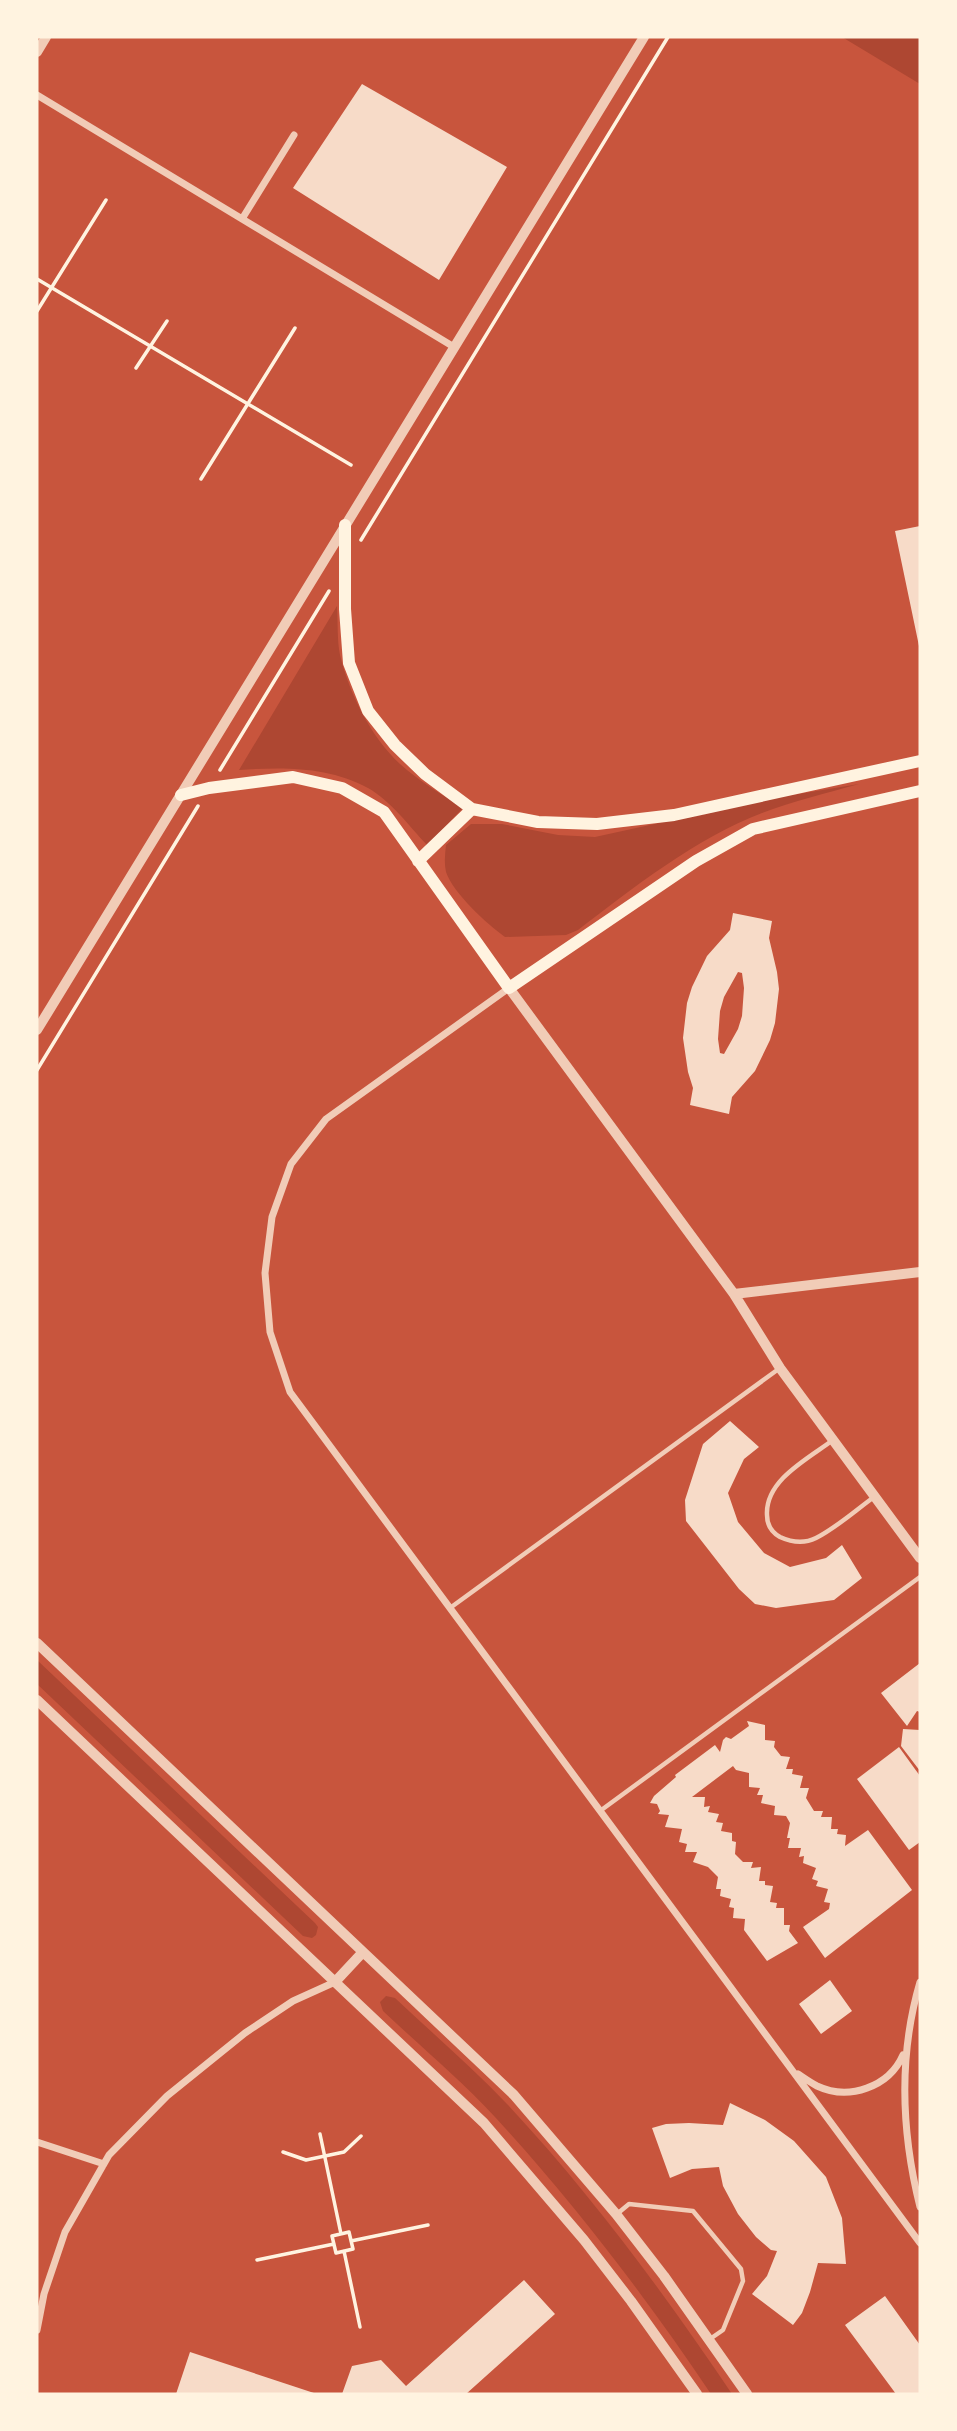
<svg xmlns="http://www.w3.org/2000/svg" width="957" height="2431" viewBox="0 0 957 2431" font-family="'Nunito Sans',sans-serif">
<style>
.green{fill:#ae4732}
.building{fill:#f7dbc8;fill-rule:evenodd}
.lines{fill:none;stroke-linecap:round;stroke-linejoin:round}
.path{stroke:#fff3e0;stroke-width:3.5}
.service{stroke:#f1ccb7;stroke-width:4.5}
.minor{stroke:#f1ccb7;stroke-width:7}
.tertiary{stroke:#f1ccb7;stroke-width:10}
.secondary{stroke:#fff3e0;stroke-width:12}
</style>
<rect width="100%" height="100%" fill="#c8553d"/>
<!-- green -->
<path class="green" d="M842 37H920V84Z
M337 606C338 622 337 640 340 655 349 693 371 737 400 764 419 781 441 794 463 808L427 845C409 826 391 801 368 788 328 766 282 767 239 770Z
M859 784C827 793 793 801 762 813 696 838 633 888 578 930L566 935 505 937C487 924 453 893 446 872 444 863 445 854 446 845L471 824H502L558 835 595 837 768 799Z
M37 1660 315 1923 318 1927 316 1935 312 1938 303 1936 37 1684Z
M386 1996 395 1998C432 2033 472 2067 507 2104 591 2194 664 2293 732 2394H711C646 2297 574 2203 495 2117 460 2079 420 2046 383 2011L380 2002Z"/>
<!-- building -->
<path class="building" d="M362 84 507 167 439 280 293 188Z
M920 526V646H919L895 531Z
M733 913 772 921 769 938 777 972 779 989 775 1023 770 1040 755 1071 732 1097 729 1114 690 1105 693 1088 688 1072 683 1038 687 1003 692 987 707 956 730 930ZM738 972 742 973 744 988 742 1016 738 1029 724 1054 720 1053 718 1039 720 1011 724 997Z
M730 1421 759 1447 744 1459 728 1493 738 1522 764 1553 790 1567 826 1558 842 1545 862 1578 834 1600 776 1608 755 1604 739 1589 686 1521 685 1500 703 1444Z
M920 1663V1712L917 1711 907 1726 881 1693Z
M747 1721 765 1725V1740L775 1741 774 1747 781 1756 790 1757 786 1769H793L792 1774 803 1776 800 1788H809L806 1798 814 1811H823L821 1817H832L831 1829H838L837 1834 846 1835 845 1846 868 1830 912 1890 825 1958 803 1927 829 1909 830 1903 824 1902 828 1889 816 1886 818 1881 812 1879 816 1868 803 1863 804 1856 799 1857 801 1848H788L790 1838H787L790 1823 786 1816 774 1815 775 1806 761 1803 763 1795H757L760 1788 749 1787V1773L736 1770 733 1766 692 1797H705L704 1807 710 1806 708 1812 719 1814 716 1822 723 1823 721 1831 732 1833V1841L736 1842 735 1854 743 1862H753L751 1868 761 1867 759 1881H765V1885L773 1886 770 1902 777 1903 776 1908H784V1925H790L789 1931 798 1943 767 1961 744 1930 745 1919 733 1918 734 1908 729 1907 731 1899 720 1896 721 1889H716L718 1877 708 1867 693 1862 697 1852H685L687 1844 679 1842 682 1829 665 1827 669 1815 658 1814 660 1811 657 1804 650 1803 654 1796 676 1777 675 1775 715 1745 720 1752 723 1740 726 1737 731 1739 749 1726Z
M903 1729 920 1730V1771L901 1746Z
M899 1747 920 1776V1842L909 1850 857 1779Z
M830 1980 852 2011 821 2034 799 2004Z
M730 2103 765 2120 794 2141 826 2177 842 2218 846 2264 818 2263 810 2292 802 2313 793 2325 752 2294 767 2276 777 2251 771 2250 756 2237 738 2214 723 2186 719 2167 692 2169 670 2178 652 2128 666 2124 689 2123 723 2125Z
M524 2280 555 2314 466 2394H342L352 2366 381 2360 406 2386Z
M885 2296 920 2345V2394H896L845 2325Z
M190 2352 317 2394H176Z"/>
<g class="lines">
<!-- path -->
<path class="path" d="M37 279 351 465
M37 311 106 200
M136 368 167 321
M201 479 295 328
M361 540 668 37
M220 770 329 591
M37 1070 198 806
M320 2134 341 2234
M283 2152 306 2160 344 2152 361 2136
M349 2232 353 2249 336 2253 332 2236Z
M351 2241 428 2225
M344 2251 360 2327
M257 2260 334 2244"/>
<!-- service -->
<path class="service" d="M833 1440C809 1458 765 1480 767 1515 767 1524 771 1532 780 1537 791 1542 804 1544 816 1538 836 1528 856 1510 874 1497
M450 1608 780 1368
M600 1811 920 1577
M617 2214 629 2204 693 2211 741 2269 743 2281 723 2330 710 2339"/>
<!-- minor -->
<path class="minor" d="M37 95 454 347
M242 219 294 135
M509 988 326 1119 291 1164 272 1217 265 1273 270 1332 290 1392 920 2243
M920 1982C898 2057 901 2131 920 2207
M798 2074C804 2078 811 2083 817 2086 849 2101 889 2087 903 2055
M37 2142 104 2164
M37 2330 44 2294 65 2232 109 2155 167 2096 245 2033 293 2001 335 1982"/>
<!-- tertiary -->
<path class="tertiary" d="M37 52 46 37
M509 988 734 1294 780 1368 920 1558
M37 1030 644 37
M734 1294 920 1272
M37 1643 514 2095 616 2214 664 2276 747 2394
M37 1700 484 2123 584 2240 631 2301 697 2394
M335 1982 363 1952"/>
<!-- secondary -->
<path class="secondary" d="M345 525V609L349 663 368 711 395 745 425 774 472 809 538 822 597 824 674 815 920 761
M181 795 209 788 293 777 342 788 384 812 509 988 696 861 753 829 920 791
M418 861 472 809"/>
</g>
<!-- border -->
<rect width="957" height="2431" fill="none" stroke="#fff3e0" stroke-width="77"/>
</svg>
